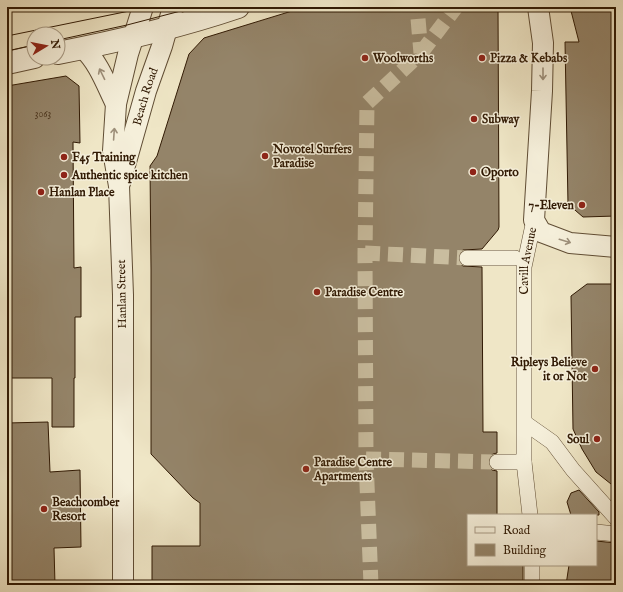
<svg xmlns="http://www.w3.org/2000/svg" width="623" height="592" viewBox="0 0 623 592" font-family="'IM FELL English',serif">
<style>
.building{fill:#948469;stroke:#311a04}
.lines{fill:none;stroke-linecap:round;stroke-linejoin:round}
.pedestrian-tunnel{stroke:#c9bd9f;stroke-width:15;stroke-dasharray:15 8;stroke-linecap:butt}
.pedestrian-casing{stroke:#604d34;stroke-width:16}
.minor-casing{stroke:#604d34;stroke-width:22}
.tertiary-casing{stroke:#604d34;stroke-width:24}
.pedestrian{stroke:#f5efda;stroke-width:15}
.minor{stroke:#f5efda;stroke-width:20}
.tertiary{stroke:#f5efda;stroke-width:22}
.tram{stroke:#311a04;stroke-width:1}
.oneway{stroke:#9d8f7a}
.poi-dot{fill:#8f2418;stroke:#f5efda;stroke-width:1.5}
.labels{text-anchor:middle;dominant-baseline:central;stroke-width:3;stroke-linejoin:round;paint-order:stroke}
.number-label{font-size:10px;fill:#4a341d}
.poi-label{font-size:12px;font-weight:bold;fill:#311a04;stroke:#f5efda;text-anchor:start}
.street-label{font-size:12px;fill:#311a04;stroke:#f5efda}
</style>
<rect width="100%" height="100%" fill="#efe6c6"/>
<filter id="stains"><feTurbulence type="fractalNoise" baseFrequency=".005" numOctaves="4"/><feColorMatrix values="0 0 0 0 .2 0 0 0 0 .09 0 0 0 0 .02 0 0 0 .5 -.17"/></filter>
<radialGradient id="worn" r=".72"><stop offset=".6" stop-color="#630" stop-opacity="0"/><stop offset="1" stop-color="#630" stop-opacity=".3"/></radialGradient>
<!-- building -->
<path class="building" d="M305 7H498L499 227 498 230 482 249 463 250 459 253 458 258 459 263 463 266 482 267 483 432H497V453L493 454 489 457 488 462 489 467 492 470 497 471V515H468V565H523V585H152V546H200V503L193 498 151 454V269L150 166 157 156 189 54 204 38Z
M570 7H616V216L583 217 568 204 565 42H579Z
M66 76 79 86 80 143 73 142 74 268 81 267V317H75V378H74V427H52V378H7V268H8L7 86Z
M587 284H616V488L596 472 582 449 573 429 571 296Z
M48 422 50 472 80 470 81 547 54 548 55 585H7V423Z
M579 490 599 512V515H571L567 502 571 493Z
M596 541 616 543V585H566L569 565H596Z"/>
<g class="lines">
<!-- pedestrian-tunnel -->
<path class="pedestrian-tunnel" d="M421 53 456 7
M365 253 467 258
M366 459 497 462
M371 585 366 459 365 253 367 103 421 53 417 7"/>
<defs>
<g id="pedestrian">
<path d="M467 258H515"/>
<path d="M525 423 552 442 573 470 616 518"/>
<path d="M497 462H524"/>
<path id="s1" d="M530 515 524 462V267L534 220"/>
<path d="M596 532 616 534"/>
<path d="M532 565V585"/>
</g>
<g id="minor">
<path d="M538 7 543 43 542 91 534 220 541 232 570 243 616 247"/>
<path d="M83 48C99 63 106 84 116 104"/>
<path id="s2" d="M120 183 146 91 162 46 173 7"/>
<path d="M123 585V295L119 186 113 151 116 104 128 54 143 7"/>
</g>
<path id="tertiary" d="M58 53C119 41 179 27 238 7
M7 63 34 57"/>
</defs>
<!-- pedestrian casing -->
<use href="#pedestrian" class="pedestrian-casing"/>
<!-- minor casing -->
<use href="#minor" class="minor-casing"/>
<!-- tertiary casing -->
<use href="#tertiary" class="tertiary-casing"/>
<!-- pedestrian -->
<use href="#pedestrian" class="pedestrian"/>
<!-- minor -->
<use href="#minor" class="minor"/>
<!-- tertiary -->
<use href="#tertiary" class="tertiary"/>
<!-- tram -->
<path class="tram" d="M7 36 149 7
M58 40 127 25 196 7
M7 51 34 45"/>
</g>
<!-- one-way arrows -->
<defs><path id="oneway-shaft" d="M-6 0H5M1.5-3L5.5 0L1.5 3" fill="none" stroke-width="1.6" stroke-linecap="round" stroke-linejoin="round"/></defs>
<g class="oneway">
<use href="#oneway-shaft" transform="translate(102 74) rotate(-116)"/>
<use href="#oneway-shaft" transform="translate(543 74) rotate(90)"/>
<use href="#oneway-shaft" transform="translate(114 134) rotate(-86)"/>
<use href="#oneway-shaft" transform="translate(565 241) rotate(17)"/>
</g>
<!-- markers -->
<g class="poi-dot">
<circle cx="365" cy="58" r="4"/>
<circle cx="482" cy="58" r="4"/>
<circle cx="474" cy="119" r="4"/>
<circle cx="265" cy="156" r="4"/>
<circle cx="64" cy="157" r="4"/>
<circle cx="473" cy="172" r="4"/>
<circle cx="64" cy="175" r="4"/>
<circle cx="41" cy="192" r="4"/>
<circle cx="582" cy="205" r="4"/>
<circle cx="317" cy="292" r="4"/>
<circle cx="595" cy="369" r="4"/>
<circle cx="597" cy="439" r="4"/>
<circle cx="306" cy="469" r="4"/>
<circle cx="44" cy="509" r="4"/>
</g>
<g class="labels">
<!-- number labels -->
<g class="number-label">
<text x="43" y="114">3063</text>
</g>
<!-- poi labels -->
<g class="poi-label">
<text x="373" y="58">Woolworths</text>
<text x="490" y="58">Pizza &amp; Kebabs</text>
<text x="482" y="119">Subway</text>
<text x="273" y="149">Novotel Surfers<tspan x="273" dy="14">Paradise</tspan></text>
<text x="72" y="157">F45 Training</text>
<text x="481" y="172">Oporto</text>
<text x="72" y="175">Authentic spice kitchen</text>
<text x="49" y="192">Hanlan Place</text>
<text x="574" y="205" text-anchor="end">7-Eleven</text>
<text x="325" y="292">Paradise Centre</text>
<text x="587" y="362" text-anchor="end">Ripleys Believe<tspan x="587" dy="14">it or Not</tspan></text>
<text x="589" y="439" text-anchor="end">Soul</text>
<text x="314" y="462">Paradise Centre<tspan x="314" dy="14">Apartments</tspan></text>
<text x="52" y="502">Beachcomber<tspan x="52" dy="14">Resort</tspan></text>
</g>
<!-- street labels -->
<g class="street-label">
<text stroke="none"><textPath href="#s2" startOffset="90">Beach Road</textPath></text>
<text stroke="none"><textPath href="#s1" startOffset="255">Cavill Avenue</textPath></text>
<text transform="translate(122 294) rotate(-91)">Hanlan Street</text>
</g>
</g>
<!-- margin -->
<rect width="623" height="592" fill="none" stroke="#efe6c6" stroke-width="24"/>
<rect x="8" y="8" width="607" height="576" fill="none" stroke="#311a04" stroke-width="2"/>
<rect x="12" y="12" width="599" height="568" fill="none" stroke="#311a04"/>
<!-- legend -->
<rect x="467" y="514" width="130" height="52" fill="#f5efda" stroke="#a79a84"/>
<rect x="475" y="527" width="20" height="6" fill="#f5efda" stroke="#a79a84"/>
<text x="503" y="534" font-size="12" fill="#311a04">Road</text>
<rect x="475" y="544" width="20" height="12" fill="#948469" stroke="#a79a84"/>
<text x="503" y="554" font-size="12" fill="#311a04">Building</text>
<!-- north arrow -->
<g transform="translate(46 46) rotate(80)"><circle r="19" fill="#f5efda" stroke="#a79a84"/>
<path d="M0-3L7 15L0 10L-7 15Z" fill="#8f2418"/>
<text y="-6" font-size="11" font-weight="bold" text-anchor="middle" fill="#311a04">N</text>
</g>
<rect width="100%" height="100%" filter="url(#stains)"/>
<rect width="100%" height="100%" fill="url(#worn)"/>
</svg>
